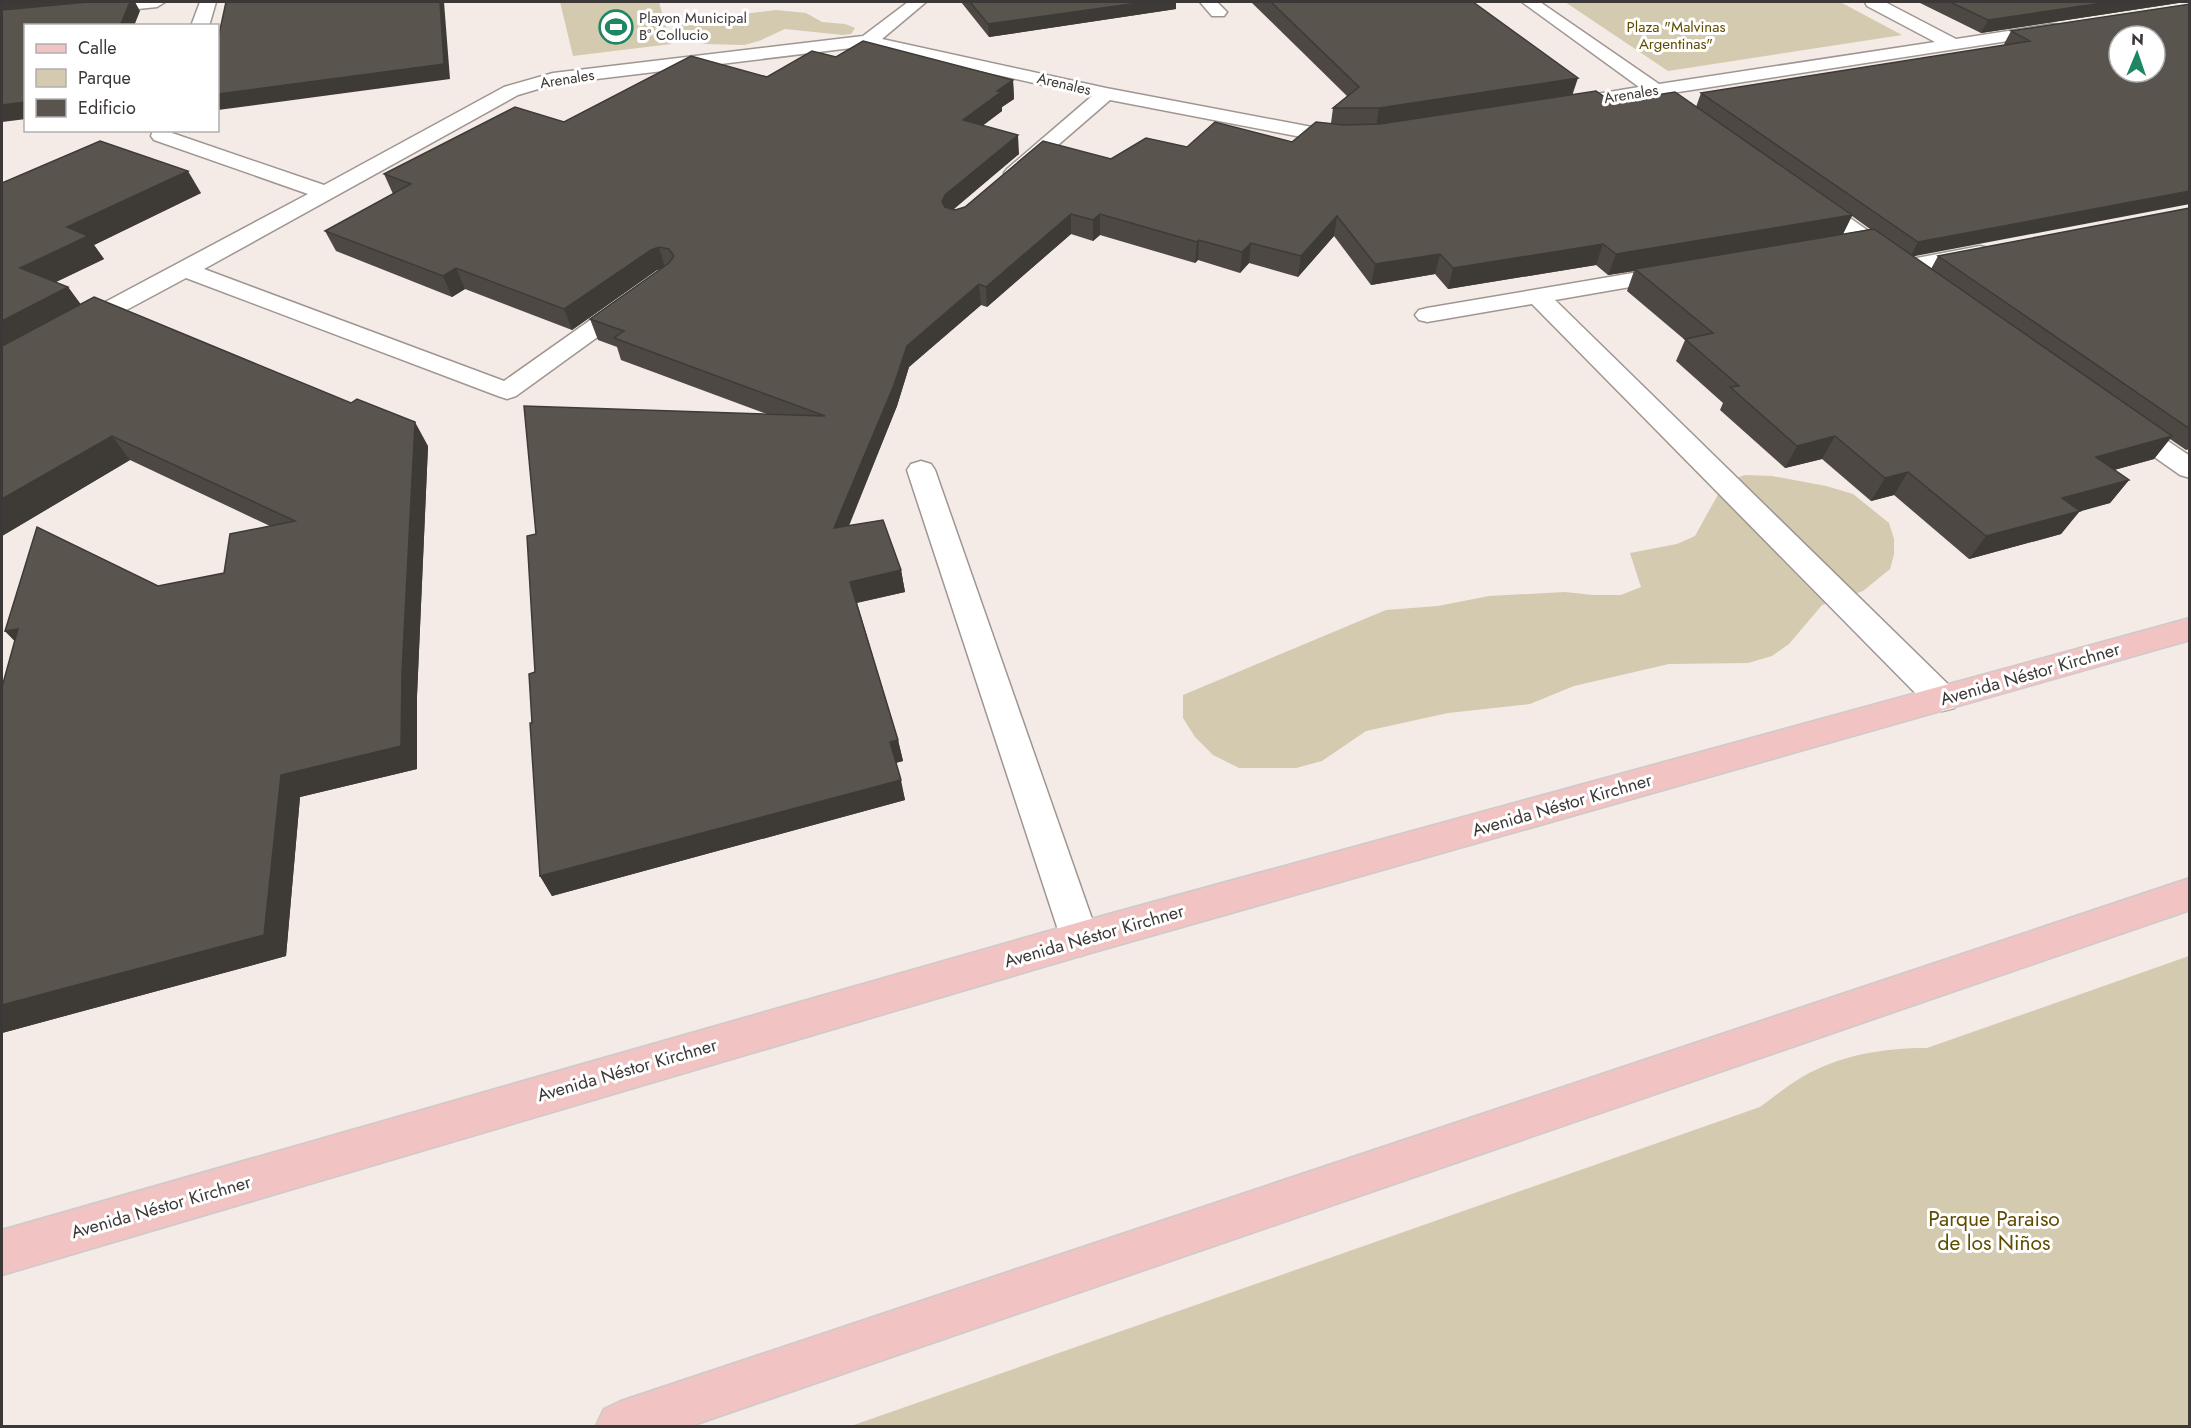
<svg xmlns="http://www.w3.org/2000/svg" width="2191" height="1428" viewBox="0 0 2191 1428" font-family="Jost,sans-serif">
<style>
.green{fill:#d3caaf}
.lines{fill:none;stroke-linecap:round;stroke-linejoin:round}
.minor-casing{stroke:#9f9692;stroke-width:3}
.major-casing{stroke:#cccbcb;stroke-width:3}
.minor{fill:#fff;fill-rule:evenodd}
.major{fill:#f2c3c3;fill-rule:evenodd}
.wall{fill:#4d4843;fill-rule:evenodd}
.shaded-wall{fill:#3e3b37}
.building{fill:#59544e;stroke:#3e3b37;stroke-width:1.5;fill-rule:evenodd}
.labels{text-anchor:middle;dominant-baseline:central;stroke-width:6;stroke-linejoin:round;paint-order:stroke}
.far-poi-label{font-size:15px;fill:#3c3837;stroke:#fff;text-anchor:start}
.far-park-label{font-size:15px;fill:#604c01;stroke:#fff}
.far-street-label{font-size:15px;fill:#3c3837;stroke:#fff}
.street-label{font-size:18px;fill:#3c3837;stroke:#fff}
.near-park-label{font-size:21px;fill:#604c01;stroke:#fff}
</style>
<rect width="100%" height="100%" fill="#f4eae6"/>
<!-- green -->
<path class="green" d="M560 2H659L671 44 573 56Z
M1565 2H1840L1902 35 1668 71Z
M776 10 806 13 822 22 845 24 855 28 851 34 843 35 785 29 759 41 744 45 705 44 678 32 681 25 691 20Z
M1745 475 1772 476 1826 486 1853 494 1889 523 1894 539V554L1890 569 1863 591 1822 605 1789 644 1772 656 1748 663 1669 664 1574 686 1530 704 1448 713 1366 731 1322 761 1296 768H1239L1213 755 1195 737 1183 718V695L1386 610 1438 606 1489 596 1565 592 1593 595H1621L1641 587 1630 553 1677 544 1695 536 1725 482Z
M2189 956V1426H851L1760 1107C1774 1097 1787 1086 1802 1077 1840 1055 1883 1048 1927 1048Z"/>
<g class="lines">
<defs>
<path id="minor" d="M113 2H165L157 7 2 23V13Z
M200 2H216L209 26H191Z
M908 2H926L882 39 1106 88 1312 127 1354 132 1357 136 1354 140 1347 142 1312 139 1110 100 1021 177 1014 179 1007 177 1004 173 1007 169 1092 96 868 46 555 84 518 95 204 269 504 381 623 297 631 295 639 297 643 302 639 307 516 396 507 399 498 396 186 278 11 372 2 374V357L308 194 154 140 151 136 153 130H173L172 133 324 185 504 87 553 73 863 36Z
M1200 2H1217L1227 12 1224 16H1212Z
M1522 2H1540L1659 84 1935 42 1867 6 1865 2H1885L1956 39 2053 24 2059 25 2062 29 2059 33 2053 34 1672 93 1674 97 1672 101 1665 103 1652 97 1561 111 1554 109 1551 105 1554 101 1639 87Z
M1809 194 1817 195 1900 253 1903 258 1901 261 1980 246 1988 248 1991 253 1988 258 1980 260 1905 274 1897 272 1894 267 1896 264 1884 263 1801 205 1798 200 1801 195Z
M1674 266 1682 268 1685 273 1682 278 1555 300 1954 690 1958 699 1954 708 1942 711 1930 708 1532 304 1427 322 1419 320 1415 315 1419 310 1427 308Z
M2125 416 2134 418 2190 456V478L2180 475 2116 430 2112 424 2116 418Z
M921 461 931 464 935 470 1099 939 1093 951 1080 956 1067 951 1061 939 907 470 911 464Z"/>
<path id="major" d="M2190 618V640L1080 956 2 1275V1230L1080 922Z
M2190 878V910L691 1426H596L604 1409 621 1401Z"/>
</defs>
<!-- minor casing -->
<use href="#minor" class="minor-casing"/>
<!-- major casing -->
<use href="#major" class="major-casing"/>
<!-- minor -->
<use href="#minor" class="minor"/>
<!-- major -->
<use href="#major" class="major"/>
</g>
<!-- wall -->
<path class="wall" d="M961 2H1176V9L989 37Z
M1251 2H1473L1573 94 1612 102 1696 107 1701 93 2005 45 2004 44 2011 31 2190 4 1913 256 1931 269 1938 256 2190 208V449L2186 450 2170 439 2154 459 2114 470 2129 480 2110 503 2079 511 2061 534 1969 559 1894 495 1871 501 1822 459 1785 468 1720 410 1723 403 1676 361 1685 340 1627 291 1634 271 1608 275 1596 265 1448 289 1435 274 1371 285 1334 236 1298 277 1249 263 1240 273 1198 260 1195 263 1100 235 1093 241 1071 234 987 307 981 305 909 367 897 406 849 526 901 570 905 592 857 603 898 740 903 761 896 763 905 800 552 896 540 876 532 723 535 672 536 534 767 414 621 360 617 347 598 340 590 319 661 269 657 270 572 330 465 289 452 297 336 251 325 231 393 194 384 174 564 122 767 77 836 57 1013 80 1014 99 1002 107V111L983 125 1019 154 953 209 955 210 965 207 1111 159 1187 147 1292 142 1331 123 1333 108 1347 96ZM1852 216 1870 229 1843 234Z
M1918 2H2185L1981 33Z
M2 183 201 193 94 245 104 259 56 282 68 287 81 305 428 446 417 696V769L300 797 286 956 2 1033V687L15 641 5 631 158 586 224 573 270 526 130 460 2 536Z"/>
<!-- shaded-wall -->
<path class="shaded-wall" d="M2 2H96L2 11Z
M130 2H135L140 11 134 26H120Z
M440 2H444L450 79 218 110V94Z
M1145 2H1176V9L989 37 988 24Z
M2109 2H2185L1981 33 1988 20Z
M1578 78 1572 96 1376 127 1379 108Z
M1013 80 1014 99 1002 107V111L964 140 963 120 997 91Z
M26 102V119L2 122V105Z
M1018 135 1019 154 947 215 942 202 945 195Z
M188 171 201 193 94 245 104 259 37 291 20 268 67 227Z
M2190 191V204L1910 257 1918 242Z
M1071 214V234L987 307 986 287Z
M1100 214V235L1093 241V220Z
M1852 215 1842 236 1635 269 1634 271 1608 275 1616 254Z
M1337 216 1334 236 1298 277 1301 256Z
M1199 240 1198 260 1195 263 1197 242Z
M1251 243 1249 263 1240 273 1242 252Z
M1603 244 1596 265 1448 289 1453 268Z
M659 247 665 268 657 270 572 330 564 309 651 250Z
M1440 254 1435 274 1371 285 1375 264Z
M456 268 465 289 452 297 443 276Z
M979 284 981 305 909 367 897 406 839 549 834 528 907 346Z
M68 287 85 310 2 355V321Z
M415 422 428 446 417 696V769L300 797 286 956 2 1033V1005L281 775 402 672Z
M112 436 130 460 2 536V499Z
M1835 436 1822 459 1785 468 1797 446Z
M2172 436 2154 459 2078 480 2096 457Z
M1908 472 1894 495 1871 501 1885 478Z
M2129 480 2110 503 2064 516 2080 511 2061 534 1969 559 1986 536 2062 498Z
M901 570 905 592 855 603 850 582Z
M18 629 28 655 5 631Z
M898 740 903 761 894 763 890 742Z
M901 780 905 800 552 896 540 876Z"/>
<!-- building -->
<path class="building" d="M88 2H130L120 26H26V102L2 105V10Z
M226 2H440L444 64 218 94V39Z
M970 2H1145L988 24Z
M1271 2H1473L1578 78 1379 108H1333L1359 87Z
M1950 2H2109L1988 20Z
M2190 4V191L1918 242 1701 93 2030 41 2011 31ZM2119 36H2155V72H2119Z
M863 41 1013 80 997 91 1001 92 963 120 1018 135 945 195 942 202 945 207 955 210 965 207 1043 141 1111 159 1146 138 1187 147 1215 122 1292 142 1316 122 1344 125 1380 124 1596 91 1612 102 1675 92 1852 215 1616 254 1603 244 1453 268 1440 254 1375 264 1337 216 1301 256 1251 243 1242 252 1199 240 1197 242 1100 214 1093 220 1071 214 986 287 979 284 907 346 894 385 834 528 883 520 901 570 850 582 898 740 890 742 901 780 540 876 530 723H532L529 674 535 672 527 536 536 534 524 406 825 416 614 338 624 331 590 319 669 263 674 256 669 249 659 247 651 250 564 309 456 268 443 276 325 231 411 184 384 174 515 107 564 122 691 56 767 77 812 51 836 57Z
M100 141 188 171 67 227 88 236 20 268 68 287 2 321V183Z
M2190 208V429L1938 256Z
M1874 229 2172 436 2096 457 2129 480 2062 498 2080 511 1986 536 1908 472 1885 478 1835 436 1797 446 1730 387 1739 386 1685 339 1713 333 1635 269Z
M94 297 351 403 357 399 415 422 402 672 401 746 281 775 264 935 2 1005V687L18 629 5 631 37 527 158 586 224 573 230 534 295 521 112 436 2 499V346Z"/>
<!-- icons -->
<defs>
<symbol id="stadium-ring" viewBox="-11 -11 22 22"><circle r="9.5" fill="#fff" stroke="#1d8662" stroke-width="1.5"/><path d="M0-5a6.5 5 0 1 0 0 10a6.5 5 0 1 0 0-10ZM-3.5-1.8h7v3.6h-7Z" fill="#1d8662"/></symbol>
</defs>
<g fill-rule="evenodd">
<use href="#stadium-ring" x="597" y="8" width="38" height="38"/>
</g>
<g class="labels">
<!-- far-poi labels -->
<g class="far-poi-label">
<text x="639" y="18">Playon Municipal<tspan x="639" dy="17">B° Collucio</tspan></text>
</g>
<!-- far-park labels -->
<g class="far-park-label">
<text x="1676" y="27">Plaza "Malvinas<tspan x="1676" dy="17">Argentinas"</tspan></text>
</g>
<!-- far-street labels -->
<g class="far-street-label">
<text transform="translate(567 79) rotate(-9)">Arenales</text>
<text transform="translate(1064 84) rotate(13)">Arenales</text>
<text transform="translate(1631 94) rotate(-9)">Arenales</text>
</g>
<!-- street labels -->
<g class="street-label">
<text transform="translate(2030 674) rotate(-16)">Avenida Néstor Kirchner</text>
<text transform="translate(1562 805) rotate(-16)">Avenida Néstor Kirchner</text>
<text transform="translate(1094 936) rotate(-16)">Avenida Néstor Kirchner</text>
<text transform="translate(627 1070) rotate(-16)">Avenida Néstor Kirchner</text>
<text transform="translate(161 1207) rotate(-16)">Avenida Néstor Kirchner</text>
</g>
<!-- near-park labels -->
<g class="near-park-label">
<text x="1994" y="1219">Parque Paraiso<tspan x="1994" dy="24">de los Niños</tspan></text>
</g>
</g>
<!-- border -->
<rect width="2191" height="1428" fill="none" stroke="#3c3837" stroke-width="6"/>
<!-- legend -->
<rect x="24" y="24" width="195" height="108" fill="#ffffff" stroke="#b1afaf" stroke-width="1.5"/>
<rect x="36" y="44" width="30" height="9" fill="#f2c3c3" stroke="#b1afaf" stroke-width="1.5"/>
<text x="78" y="54" font-size="18" fill="#3c3837">Calle</text>
<rect x="36" y="69" width="30" height="18" fill="#d3caaf" stroke="#b1afaf" stroke-width="1.5"/>
<text x="78" y="84" font-size="18" fill="#3c3837">Parque</text>
<rect x="36" y="99" width="30" height="18" fill="#59544e" stroke="#b1afaf" stroke-width="1.5"/>
<text x="78" y="114" font-size="18" fill="#3c3837">Edificio</text>
<!-- north arrow -->
<g transform="translate(2137 54) rotate(2)"><circle r="28" fill="#ffffff" stroke="#b1afaf" stroke-width="1.5"/>
<path d="M0-4.5L10 22L0 15L-10 22Z" fill="#1d8662"/>
<text y="-9" font-size="16" font-weight="bold" text-anchor="middle" fill="#3c3837">N</text>
</g>
</svg>
